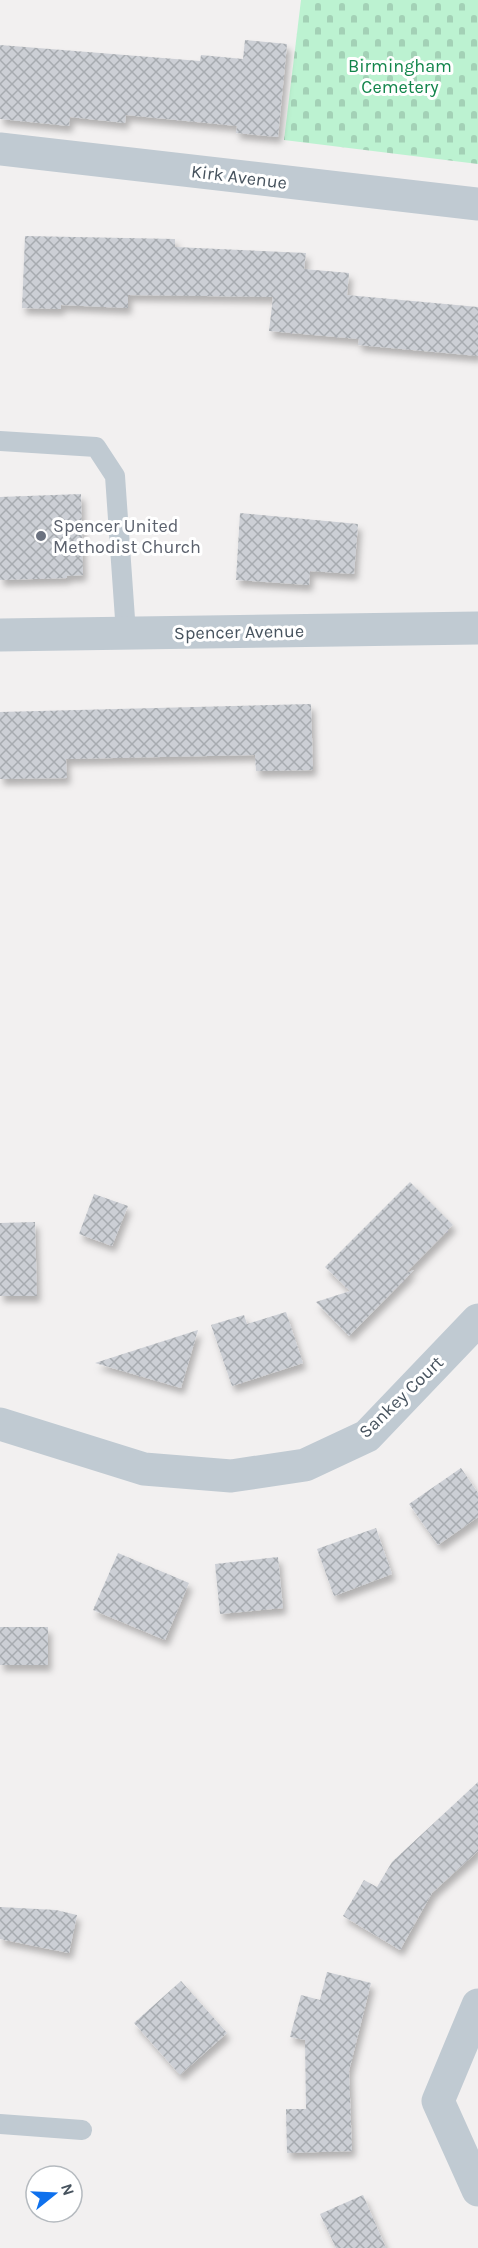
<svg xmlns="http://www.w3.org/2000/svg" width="478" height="2248" viewBox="0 0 478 2248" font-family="Karla,sans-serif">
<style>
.cemetery{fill:url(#cemetery-stones)}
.building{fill:url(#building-cross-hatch);filter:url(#shadow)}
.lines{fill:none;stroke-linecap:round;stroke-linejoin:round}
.service{stroke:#c0cad2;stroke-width:20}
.minor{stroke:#c0cad2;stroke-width:33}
.worship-dot{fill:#6b7280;stroke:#fff;stroke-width:2}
.labels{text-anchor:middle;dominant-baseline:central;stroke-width:6;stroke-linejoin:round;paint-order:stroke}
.park-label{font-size:18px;fill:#12854b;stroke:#fff}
.street-label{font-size:18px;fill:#47535e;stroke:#fff}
.worship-label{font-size:18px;fill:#5b616d;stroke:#fff;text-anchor:start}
</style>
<defs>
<pattern id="cemetery-stones" width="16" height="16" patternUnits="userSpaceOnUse" patternTransform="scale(1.5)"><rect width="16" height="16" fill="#bcf2d1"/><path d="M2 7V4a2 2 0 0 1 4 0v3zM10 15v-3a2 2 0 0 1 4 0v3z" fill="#a3d1b6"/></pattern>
<pattern id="building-cross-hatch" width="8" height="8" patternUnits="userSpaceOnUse" patternTransform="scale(1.5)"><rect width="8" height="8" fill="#cccfd5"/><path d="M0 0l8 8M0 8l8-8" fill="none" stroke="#a7abb0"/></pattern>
<filter id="shadow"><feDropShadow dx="3.5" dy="6" stdDeviation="3" flood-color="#0004"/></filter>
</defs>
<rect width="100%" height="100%" fill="#f2f0f0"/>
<!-- cemetery -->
<path class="cemetery" d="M301 0H478V164L284 140Z"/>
<!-- building -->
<path class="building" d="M245 40 287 44 278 137 236 133 237 126 126 115 125 123 70 117 69 126 0 119V45L200 61 201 55 243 59Z
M25 236 175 239V247L306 253 304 269 349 273 347 295 478 307V356L358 345 359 339 269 331 273 297 128 295V308L61 305V309L22 308Z
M81 494 83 575 67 576V578L0 580V497Z
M240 513 358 524 354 574 310 571 309 585 236 580Z
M311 704 313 770 256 771 255 755 66 759 67 778 0 779V712Z
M410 1182 453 1225 406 1273 414 1270 349 1336 316 1302 350 1291 325 1267Z
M94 1194 128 1206 112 1246 79 1234Z
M35 1222 37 1296H0V1223Z
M286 1312 303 1363 232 1386 211 1325 244 1315 247 1324Z
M198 1330 181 1388 95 1363Z
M461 1468 478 1493V1517L438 1545 409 1504Z
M376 1528 392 1574 334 1596 317 1549Z
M118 1553 189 1583 165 1640 93 1610Z
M278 1557 283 1608 220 1614 215 1564Z
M0 1627H48V1665H0Z
M478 1782V1851L432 1893 400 1950 343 1916 364 1880 377 1887 392 1862Z
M0 1907 56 1910 77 1915 69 1953 0 1939Z
M327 1972 371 1983 349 2071 352 2151 287 2153 286 2109H306L305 2040 290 2037 301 1995 320 2000Z
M181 1981 227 2033 180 2075 134 2023Z
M363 2195 386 2248H336L320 2214Z"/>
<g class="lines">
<!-- service -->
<path class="service" d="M0 441 96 447 115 476 126 633
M0 2124 82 2130"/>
<!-- minor -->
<path class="minor" d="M0 149 478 204
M0 635 478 628
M0 1424 144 1469 231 1476 305 1465 367 1436 478 1320
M478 2005 438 2101 478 2190"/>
</g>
<!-- markers -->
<circle class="worship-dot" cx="41" cy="536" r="6"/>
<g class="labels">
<!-- park labels -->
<g class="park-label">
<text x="400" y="66">Birmingham<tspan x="400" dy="21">Cemetery</tspan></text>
</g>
<!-- street labels -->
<g class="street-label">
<text transform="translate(239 177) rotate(7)">Kirk Avenue</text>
<text transform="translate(239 632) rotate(-1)">Spencer Avenue</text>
<text transform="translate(401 1397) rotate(-44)">Sankey Court</text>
</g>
<!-- worship labels -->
<g class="worship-label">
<text x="53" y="526">Spencer United<tspan x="53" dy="21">Methodist Church</tspan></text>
</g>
</g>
<!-- north arrow -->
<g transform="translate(54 2194) rotate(72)"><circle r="28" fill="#ffffff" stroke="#b5babf" stroke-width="1.5"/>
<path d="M0-4.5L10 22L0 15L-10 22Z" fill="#0f71ed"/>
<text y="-9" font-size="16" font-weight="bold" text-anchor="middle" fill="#47535e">N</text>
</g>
</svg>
